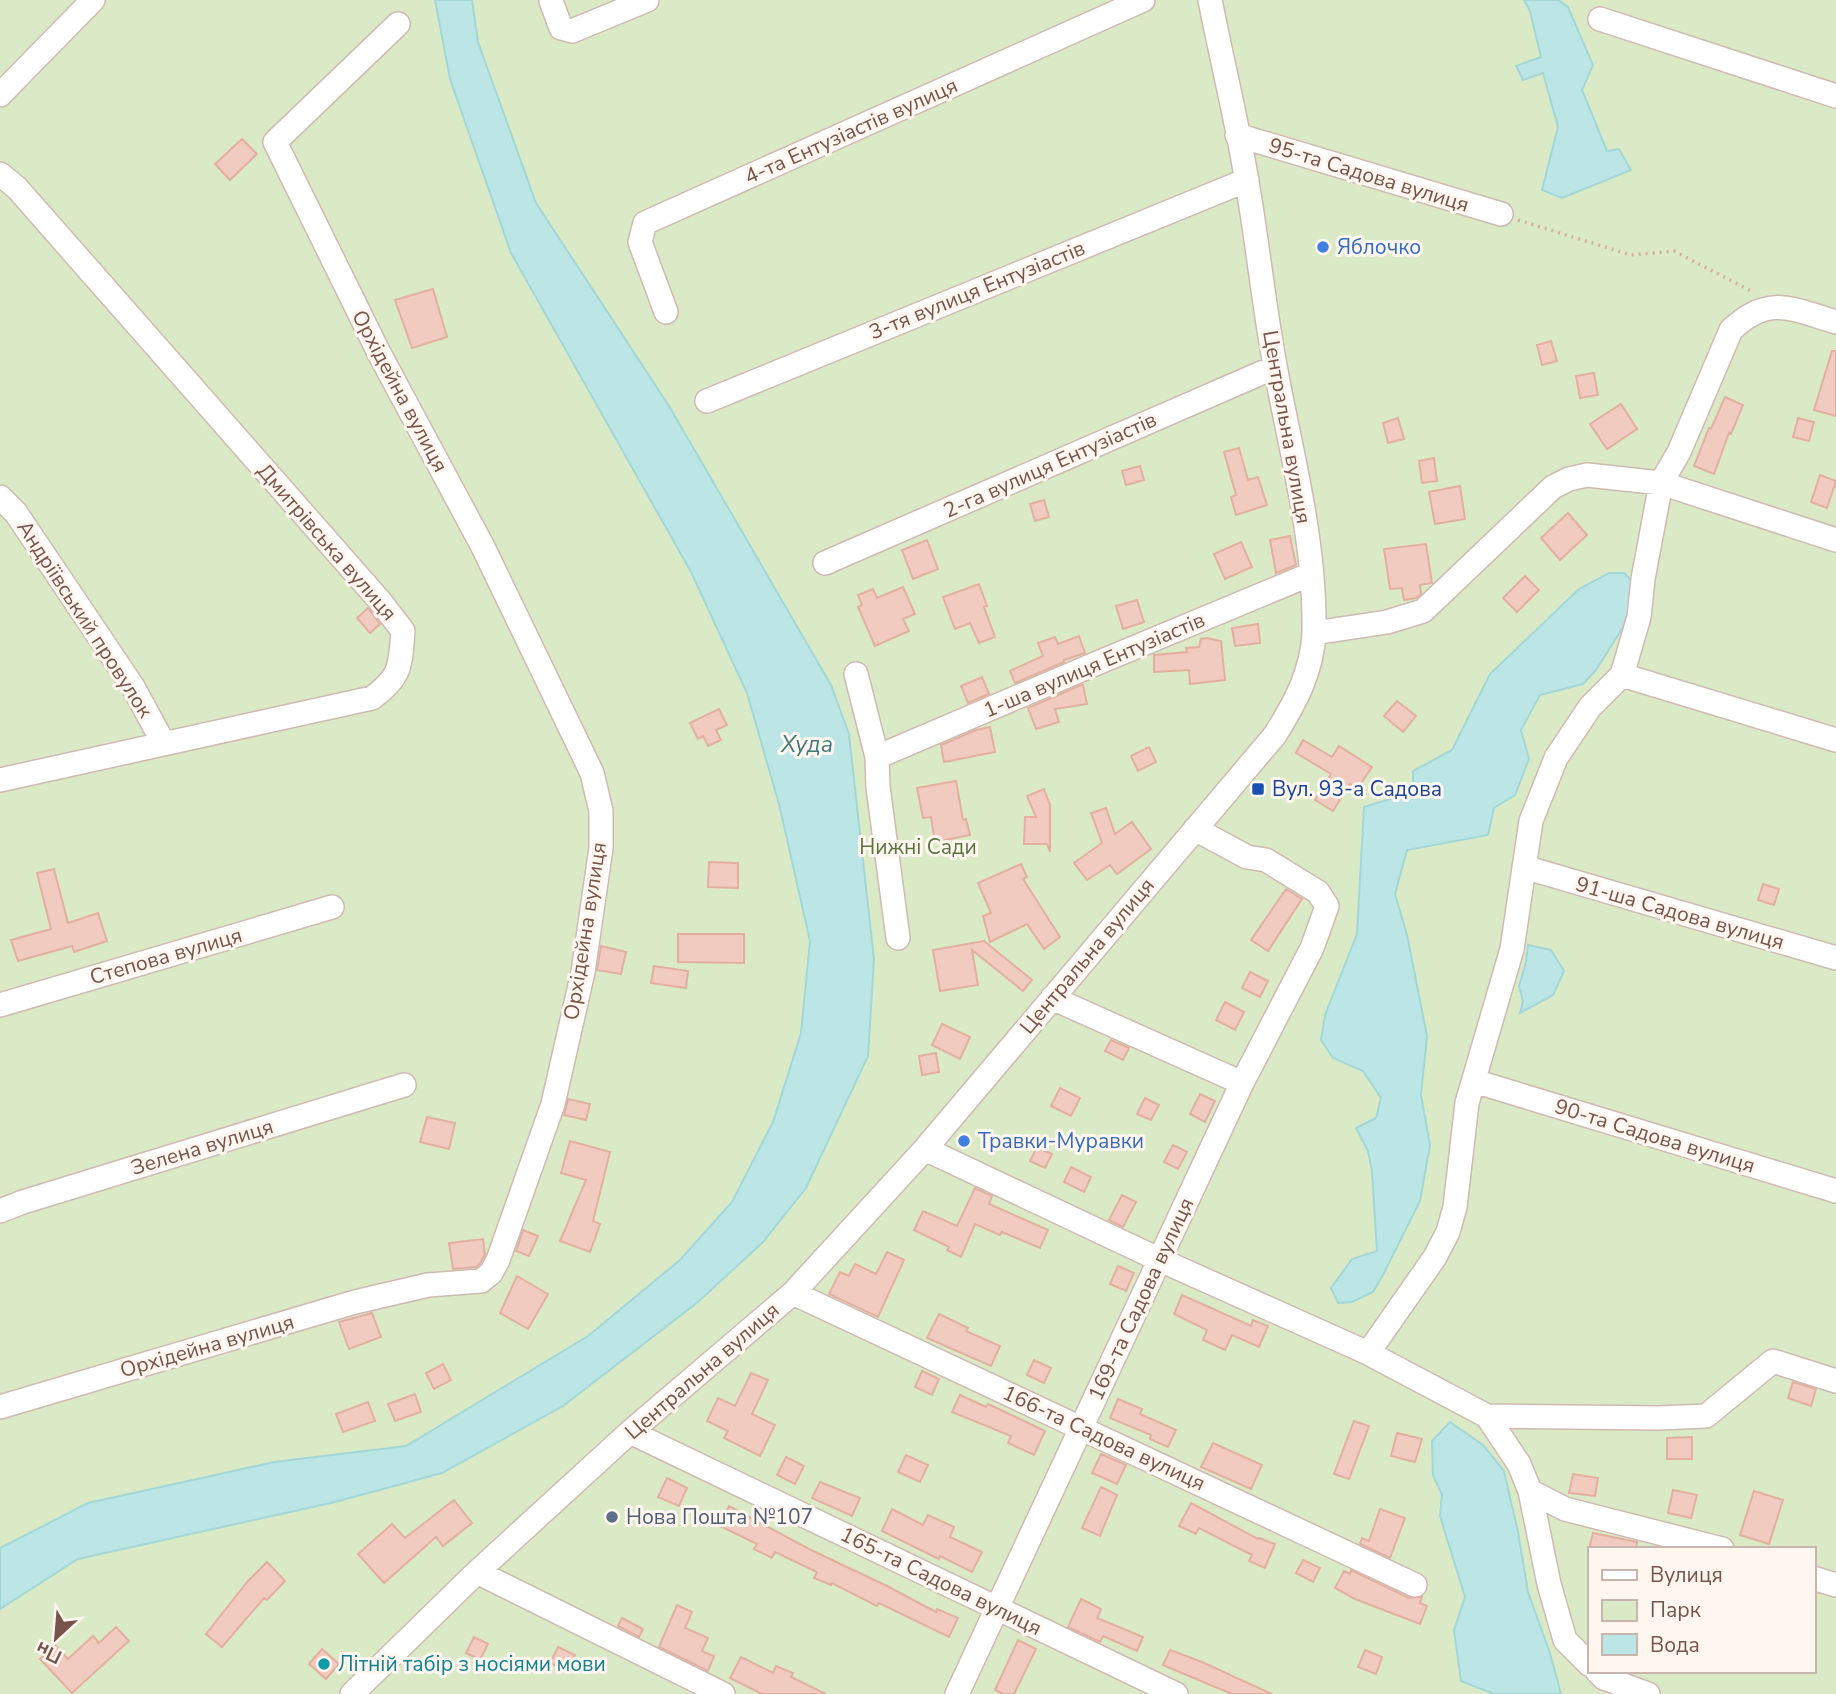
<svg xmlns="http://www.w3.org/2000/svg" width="1836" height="1694" viewBox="0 0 1836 1694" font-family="'Nunito Sans',sans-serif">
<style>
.green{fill:#dbeac6;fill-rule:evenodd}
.water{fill:#bce6e5;stroke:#a3d7d7;stroke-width:2}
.building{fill:#f1cbc0;stroke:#e3afa1;stroke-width:2}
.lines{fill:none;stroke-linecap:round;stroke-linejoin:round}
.minor-casing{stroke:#d0b9b0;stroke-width:26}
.path{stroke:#d6aea3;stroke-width:3.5;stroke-dasharray:2 5;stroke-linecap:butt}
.minor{stroke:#fff;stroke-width:23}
.shop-dot{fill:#3f7fe0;stroke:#fff6ef;stroke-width:2.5}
.transit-dot{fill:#1a4fb4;stroke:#fff6ef;stroke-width:2.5}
.service-dot{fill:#5c6f8a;stroke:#fff6ef;stroke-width:2.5}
.culture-dot{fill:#0f9aa8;stroke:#fff6ef;stroke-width:2.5}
.labels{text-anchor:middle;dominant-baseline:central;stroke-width:6;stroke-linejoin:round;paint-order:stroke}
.street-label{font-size:21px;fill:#76544c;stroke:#fff6ef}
.shop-label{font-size:21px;fill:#366cbe;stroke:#fff6ef;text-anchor:start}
.transit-label{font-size:21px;fill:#164399;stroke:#fff6ef;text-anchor:start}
.park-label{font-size:21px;fill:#597541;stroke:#fff6ef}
.service-label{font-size:21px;fill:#4e5e75;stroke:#fff6ef;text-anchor:start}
.culture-label{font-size:21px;fill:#0d838f;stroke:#fff6ef;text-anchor:start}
.water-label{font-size:23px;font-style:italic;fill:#407b7b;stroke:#fff6ef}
</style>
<rect width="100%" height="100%" fill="#fcf1e8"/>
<!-- green -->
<path class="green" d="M0 0H1836V1694H0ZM1589 1549H1813V1671H1589Z"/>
<!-- water -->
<path class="water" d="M435 0H472L478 42 536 203 669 406 831 685 849 734 874 959 868 1056 806 1188 763 1242 698 1302 563 1406 442 1473 335 1502 78 1559 0 1609V1548L88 1503 274 1462 406 1446 588 1336 680 1260 732 1202 773 1122 801 1033 810 941 779 804 747 693 691 572 511 253 450 79Z
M1524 0H1558L1568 7 1593 65 1582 90 1607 151 1619 149 1631 170 1562 198 1542 190 1558 127 1543 73 1523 80 1516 66 1541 57 1530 11Z
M1609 573H1624L1635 584 1625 624 1596 670 1583 684 1540 695 1521 730 1529 759 1515 795 1494 808 1488 835 1407 850 1395 894 1407 935 1427 1036 1421 1095 1430 1145 1420 1201 1383 1275 1373 1292 1352 1302 1338 1303 1331 1288 1352 1259 1377 1251 1372 1171 1368 1151 1356 1128 1376 1118 1381 1098 1363 1071 1333 1058 1321 1040 1325 1015 1357 934 1364 807 1413 792V771L1452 750 1490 674 1579 589Z
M1528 945 1551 950 1564 971 1553 995 1520 1013 1523 1001 1519 986 1526 962Z
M1450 1422 1483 1445 1504 1471 1518 1532 1528 1592 1550 1653 1561 1694H1494L1461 1681 1454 1630 1465 1597 1440 1516 1442 1495 1433 1475 1432 1441Z"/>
<!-- building -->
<path class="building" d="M242 139 257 154 230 180 215 164Z
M433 289 447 337 412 348 395 300Z
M1551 341 1557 361 1542 365 1537 345Z
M1832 351H1836V416L1814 410Z
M1594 373 1598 395 1580 398 1576 376Z
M1725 397 1743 405 1731 434 1729 433 1714 474 1694 466 1709 428 1711 429Z
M1621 404 1637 429 1607 449 1590 424Z
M1398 418 1404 439 1388 443 1383 423Z
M1798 418 1814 422 1809 441 1793 437Z
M1239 448 1248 480 1258 477 1267 505 1236 515 1231 497 1236 495 1224 452Z
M1434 458 1437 481 1422 483 1419 461Z
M1140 466 1144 480 1126 485 1122 471Z
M1820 475 1836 481 1827 508 1811 502Z
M1460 486 1465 519 1435 524 1429 492Z
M1044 500 1049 517 1035 521 1030 504Z
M1568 513 1587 535 1560 560 1541 538Z
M1290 536 1296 565 1276 573 1270 540Z
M927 540 938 569 913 579 902 550Z
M1241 542 1252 567 1225 579 1214 554Z
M1426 544 1432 583 1420 585 1421 594 1416 598 1404 600 1402 588 1390 589 1384 549Z
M1525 576 1539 590 1517 612 1503 598Z
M979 584 987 606 984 607 995 637 979 643 970 623 955 629 943 597Z
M903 587 915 614 903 619 909 631 875 646 858 607 862 605 858 595 873 589 877 598Z
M1137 600 1144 622 1123 629 1116 606Z
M368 608 380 624 370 633 357 618Z
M1258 624 1260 643 1235 646 1232 628Z
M1079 636 1085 653 1064 660V662L1015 683 1010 671 1043 656 1038 643 1055 637 1058 644Z
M1207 638 1221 641 1225 680 1190 684 1189 670 1154 672V655L1187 652 1186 648 1199 647 1201 639Z
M982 677 989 694 968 703 961 686Z
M1081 685H1083L1087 704 1055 709 1059 722 1036 729 1028 708Z
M1397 701 1416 716 1403 732 1384 716Z
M719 709 727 725 716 730 721 740 708 746 703 736 698 739 690 723Z
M990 727 995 752 944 762 941 745 976 730Z
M1303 740 1332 757 1339 746 1372 767 1358 788 1350 784 1333 811 1315 800 1331 774 1296 753Z
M1149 747 1156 762 1138 771 1131 756Z
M956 781 963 820 966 819 970 835 935 842 931 817 923 818 917 788Z
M1044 789 1050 805V852L1047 844H1024L1025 817H1036L1027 796Z
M1106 808 1115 834 1132 822 1151 849 1117 874 1110 865 1087 880 1074 863 1102 843 1091 813Z
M709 862 738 863V888L708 887Z
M1021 864 1027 877 1023 879 1060 937 1044 949 1027 924 990 942 983 916 991 913 978 883Z
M54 869 68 923 98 913 107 941 74 952 72 946 18 961 11 940 51 929 37 873Z
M1763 884 1779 889 1774 905 1758 900Z
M1286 889 1302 899 1268 951 1251 940Z
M678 934H744V963L678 962Z
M984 941 1032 980 1023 991 972 950 978 985 940 991 933 950Z
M601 946 626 952 621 974 597 970Z
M654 966 688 971 686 988 651 983Z
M1250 972 1268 981 1260 997 1242 988Z
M1225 1002 1244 1012 1235 1030 1216 1020Z
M942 1024 970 1037 960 1059 932 1045Z
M1111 1040 1129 1048 1123 1060 1105 1051Z
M936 1053 939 1072 922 1075 919 1056Z
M1060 1088 1080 1098 1071 1116 1051 1106Z
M1200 1094 1215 1101 1205 1122 1190 1114Z
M1145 1098 1159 1105 1151 1120 1137 1114Z
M568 1099 590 1104 586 1120 564 1115Z
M427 1117 455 1123 449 1149 420 1142Z
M570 1141 610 1152 593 1221 600 1224 590 1252 560 1241 586 1180 561 1173Z
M1173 1145 1187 1152 1178 1169 1164 1162Z
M1037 1147 1052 1154 1045 1168 1030 1161Z
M1071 1167 1091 1177 1084 1192 1064 1182Z
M975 1188 992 1196 989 1204 1048 1230 1040 1248 1002 1232 1000 1235 975 1224 961 1257 947 1250 949 1247 914 1230 923 1211 957 1226Z
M1122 1195 1136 1202 1123 1227 1109 1220Z
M523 1230 538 1236 529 1256 516 1251Z
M483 1239 485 1254 480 1264 476 1267 453 1269 449 1243Z
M887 1252 904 1260 878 1317 829 1294 840 1272 849 1276 855 1264 876 1274Z
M1118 1266 1134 1273 1126 1291 1110 1284Z
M517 1276 548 1294 528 1329 500 1313Z
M1182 1295 1251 1326 1253 1320 1268 1326 1259 1347 1232 1335 1225 1350 1203 1340 1207 1330 1174 1314Z
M372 1313 381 1337 349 1349 339 1322Z
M939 1314 968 1328 966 1331 1000 1346 991 1366 927 1338Z
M1034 1360 1051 1368 1044 1383 1027 1375Z
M443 1364 451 1380 434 1389 426 1373Z
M922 1371 939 1379 932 1395 915 1387Z
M751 1373 768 1380 752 1414 775 1425 760 1456 724 1438 728 1431 707 1421 718 1398 735 1406Z
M1793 1382 1816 1389 1811 1406 1788 1398Z
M415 1394 421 1412 395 1421 388 1404Z
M960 1395 986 1407 988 1404 1003 1411 1045 1431 1034 1455 1008 1443 1011 1436 952 1412Z
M1118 1399 1142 1409 1140 1414 1176 1430 1168 1447 1150 1439 1151 1435 1110 1418Z
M368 1402 375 1421 343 1432 336 1414Z
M1354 1421 1369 1426 1349 1479 1334 1474Z
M1397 1433 1422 1439 1415 1462 1391 1456Z
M1692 1437V1459H1667V1438Z
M1213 1443 1262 1465 1251 1489 1201 1467Z
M1101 1454 1126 1465 1117 1484 1092 1473Z
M906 1455 928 1465 920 1482 898 1472Z
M786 1457 804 1466 795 1484 777 1475Z
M1573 1474 1598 1478 1595 1496 1569 1493Z
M667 1478 687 1488 679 1506 658 1497Z
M820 1482 860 1498 852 1516 812 1498Z
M1101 1487 1117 1495 1100 1536 1082 1528Z
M1673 1490 1697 1495 1691 1518 1668 1513Z
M1754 1491 1783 1500 1769 1544 1740 1535Z
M454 1500 472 1523 443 1546 436 1537 384 1583 358 1554 392 1524 405 1538Z
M1191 1503 1258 1539 1259 1538 1275 1544 1265 1568 1249 1561 1252 1555 1199 1528 1196 1534 1179 1526Z
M729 1506 809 1549 887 1586 936 1612 937 1609 958 1618 949 1637 879 1603 877 1606 832 1583 831 1585 814 1578 817 1572 775 1552 772 1558 754 1549 757 1544 720 1526Z
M892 1509 923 1525 928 1515 954 1527 950 1537 982 1552 972 1572 940 1556 939 1559 882 1531Z
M1380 1509 1405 1518 1390 1558 1360 1544 1362 1538 1369 1541Z
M1593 1533 1637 1542 1636 1549H1589Z
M1303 1560 1320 1568 1313 1582 1296 1573Z
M267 1562 285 1581 267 1600 264 1598 222 1647 206 1634 248 1581Z
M1351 1570 1409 1598 1422 1597 1420 1603 1427 1606 1420 1624 1355 1599 1335 1588 1344 1571 1350 1574Z
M1081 1599 1101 1609 1097 1618 1143 1637 1137 1651 1103 1636 1100 1642 1068 1627Z
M677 1605 692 1612 685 1628 708 1638 702 1651 714 1656 708 1671 659 1647Z
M622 1618 643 1629 639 1637 618 1626Z
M116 1627 129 1641 72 1693 40 1659 55 1645 68 1659 93 1636 99 1643Z
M474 1637 488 1644 480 1660 466 1653Z
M1018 1640 1036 1649 1014 1694H1003L995 1690Z
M558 1647 575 1655 567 1671 550 1663Z
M322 1649 339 1664 326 1679 309 1664Z
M1170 1650 1202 1662 1272 1694H1232L1177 1671 1163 1665Z
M1365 1650 1382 1657 1376 1674 1358 1667Z
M741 1657 773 1673 776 1666 793 1673 791 1677 826 1694H762L730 1678Z"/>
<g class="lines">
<defs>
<path id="minor" d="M551 1 561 28 572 31 647 0
M1600 19 1836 96
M0 95 93 0
M1237 135 1501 214
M0 174 17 188 380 601 403 631C400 666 402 676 372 698L0 780
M666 312 640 242 645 223 1143 0
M707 401 1247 180
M0 497 16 513 133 687 164 744
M825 563 1275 367
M1314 633 1387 622 1423 611 1553 487 1569 479 1587 475 1661 483 1836 540
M856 674 877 757 878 787 898 938
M1622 675 1836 740
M877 757 1095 664 1311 574
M1524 867 1836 958
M1052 998 1242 1083
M0 1005 332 907
M1474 1081 1836 1191
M925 1149 1158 1259 1368 1353 1487 1416 1659 1418 1706 1416 1773 1361 1836 1381
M0 1211 23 1202 404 1085
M793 1293 1415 1585
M1368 1353 1435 1257 1448 1232 1455 1207 1467 1103 1512 949 1531 821 1556 758 1590 707 1622 675 1639 617 1643 579 1661 483 1679 452 1731 330C1769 294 1792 309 1836 322
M0 1407 355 1302 428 1285 481 1281 491 1273 498 1260 553 1104 583 972 601 848V811L592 773 483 547 379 353 275 142 398 24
M1487 1416 1519 1464 1530 1491 1565 1509 1722 1549
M630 1432 1176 1694
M1530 1491 1549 1584 1565 1640 1589 1664
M477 1572 723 1694
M1813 1578 1836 1585
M1597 1671 1604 1678 1648 1694
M352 1694 477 1572 630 1432 793 1293 925 1149 1275 735C1295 703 1312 672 1314 633 1316 544 1292 457 1276 371 1264 308 1258 245 1247 182 1237 121 1222 61 1210 0
M957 1694 1242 1083 1312 948 1327 906 1318 892 1266 860 1247 857 1195 829"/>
</defs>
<!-- minor casing -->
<use href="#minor" class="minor-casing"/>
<!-- path -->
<path class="path" d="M1518 220 1631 255 1674 251 1751 291"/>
<!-- minor -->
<use href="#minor" class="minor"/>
</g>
<!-- markers -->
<g class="shop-dot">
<circle cx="1323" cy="247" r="7"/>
<circle cx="964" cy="1141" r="7"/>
</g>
<rect class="transit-dot" x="1251" y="782" width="14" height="14" rx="3.5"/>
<circle class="service-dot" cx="612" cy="1517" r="7"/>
<circle class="culture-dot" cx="324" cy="1664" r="7"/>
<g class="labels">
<!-- street labels -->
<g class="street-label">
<text transform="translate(851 131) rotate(-24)">4-та Ентузіастів вулиця</text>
<text transform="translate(1369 175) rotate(17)">95-та Садова вулиця</text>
<text transform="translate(977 290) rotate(-22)">3-тя вулиця Ентузіастів</text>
<text transform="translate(400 391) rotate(62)">Орхідейна вулиця</text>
<text transform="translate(1287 427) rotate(80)">Центральна вулиця</text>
<text transform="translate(1050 465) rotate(-24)">2-га вулиця Ентузіастів</text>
<text transform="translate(327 542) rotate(49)">Дмитрівська вулиця</text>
<text transform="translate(85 619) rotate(57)">Андріївський провулок</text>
<text transform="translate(1094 665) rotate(-23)">1-ша вулиця Ентузіастів</text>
<text transform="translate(1680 913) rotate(16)">91-ша Садова вулиця</text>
<text transform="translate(585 931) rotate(-81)">Орхідейна вулиця</text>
<text transform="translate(166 956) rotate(-16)">Степова вулиця</text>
<text transform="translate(1087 956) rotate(-50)">Центральна вулиця</text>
<text transform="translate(1655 1136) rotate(17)">90-та Садова вулиця</text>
<text transform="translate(202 1147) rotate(-17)">Зелена вулиця</text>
<text transform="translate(1141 1299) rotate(-65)">169-та Садова вулиця</text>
<text transform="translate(207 1346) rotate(-16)">Орхідейна вулиця</text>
<text transform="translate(702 1371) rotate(-41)">Центральна вулиця</text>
<text transform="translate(1104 1438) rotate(25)">166-та Садова вулиця</text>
<text transform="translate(941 1581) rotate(26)">165-та Садова вулиця</text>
</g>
<!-- shop labels -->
<g class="shop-label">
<text x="1337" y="247">Яблочко</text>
<text x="978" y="1141">Травки-Муравки</text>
</g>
<!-- transit labels -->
<g class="transit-label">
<text x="1272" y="789">Вул. 93-а Садова</text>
</g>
<!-- park labels -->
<g class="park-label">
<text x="918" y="847">Нижні Сади</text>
</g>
<!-- service labels -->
<g class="service-label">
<text x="626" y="1517">Нова Пошта №107</text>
</g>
<!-- culture labels -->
<g class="culture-label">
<text x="338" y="1664">Літній табір з носіями мови</text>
</g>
<!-- water labels -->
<g class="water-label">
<text x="807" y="744">Худа</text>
</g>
</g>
<!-- legend -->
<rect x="1588" y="1547" width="228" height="126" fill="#fff6ef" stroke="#c8b5ae" stroke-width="2"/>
<rect x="1602" y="1570" width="35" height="10" fill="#ffffff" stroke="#c8b5ae" stroke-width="2"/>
<text x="1650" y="1582" font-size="21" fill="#76544c">Вулиця</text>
<rect x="1602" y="1600" width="35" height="21" fill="#dbeac6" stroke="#c8b5ae" stroke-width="2"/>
<text x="1650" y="1617" font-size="21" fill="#76544c">Парк</text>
<rect x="1602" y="1634" width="35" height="21" fill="#bce6e5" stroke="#c8b5ae" stroke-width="2"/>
<text x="1650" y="1652" font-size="21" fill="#76544c">Вода</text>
<!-- north arrow -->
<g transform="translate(56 1638) rotate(206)" stroke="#fff6ef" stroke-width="5" paint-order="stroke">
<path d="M0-5L12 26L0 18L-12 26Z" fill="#76544c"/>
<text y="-10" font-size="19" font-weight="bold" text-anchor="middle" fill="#76544c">Пн</text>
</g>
</svg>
